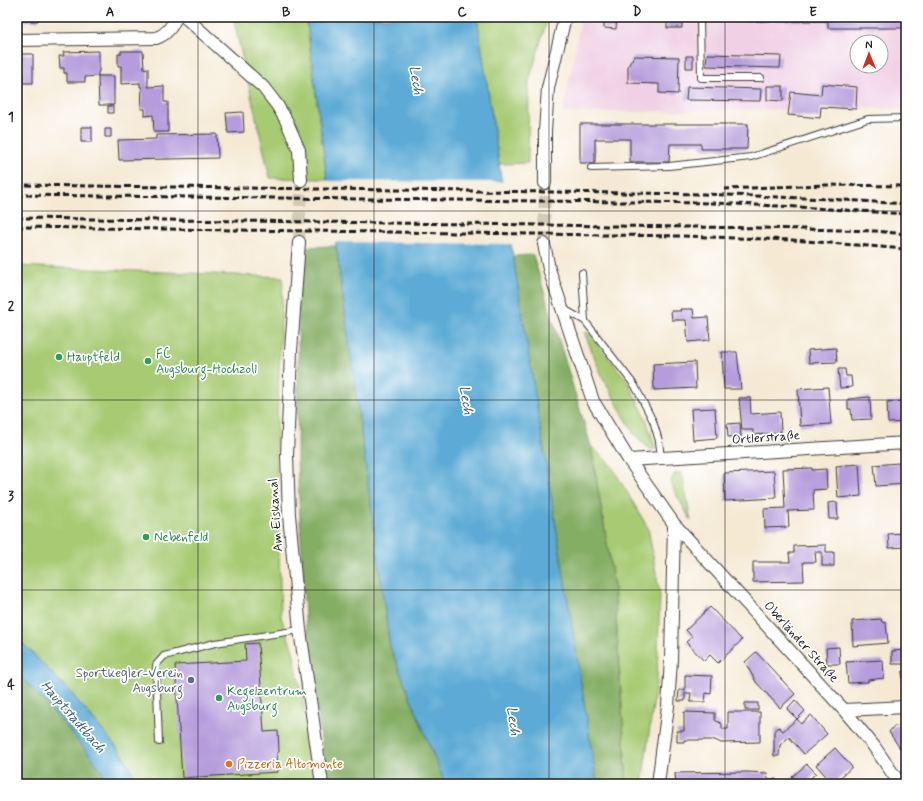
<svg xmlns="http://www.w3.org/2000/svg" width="923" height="801" viewBox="0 0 923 801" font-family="Mynerve,sans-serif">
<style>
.built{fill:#f0d0e4;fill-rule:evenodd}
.green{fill:#a7ca73;stroke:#627348}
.forest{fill:#85ae65;stroke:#506540}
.water{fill:#5baad5;stroke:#3c6378}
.pier{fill:#f5e9d4}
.building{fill:#b69cdc}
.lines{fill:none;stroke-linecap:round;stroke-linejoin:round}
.minor-tunnel{stroke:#d4cab8;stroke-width:12;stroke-dasharray:12 6;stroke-linecap:butt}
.service-casing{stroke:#3d3b38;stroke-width:8}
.minor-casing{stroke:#3d3b38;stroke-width:14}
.service{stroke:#fff;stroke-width:6}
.minor{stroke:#fff;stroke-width:12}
.rail{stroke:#1c1c1c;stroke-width:3;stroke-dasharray:6 3;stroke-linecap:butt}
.grid{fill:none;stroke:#1c1c1c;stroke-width:1;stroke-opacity:0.55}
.leisure-dot{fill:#2e9e5b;stroke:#fff;stroke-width:1.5}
.service-dot{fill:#5c6f8a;stroke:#fff;stroke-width:1.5}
.food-dot{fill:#e8710a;stroke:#fff;stroke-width:1.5}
.labels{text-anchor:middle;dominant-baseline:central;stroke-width:3.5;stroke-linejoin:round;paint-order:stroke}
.leisure-label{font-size:13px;fill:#27864d;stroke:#fff;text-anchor:start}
.street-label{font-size:13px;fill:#1c1c1c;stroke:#fff}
.service-label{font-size:13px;fill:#4e5e75;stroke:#fff;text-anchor:end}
.food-label{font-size:13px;fill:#c56008;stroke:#fff;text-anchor:start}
.water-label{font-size:14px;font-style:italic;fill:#385c6f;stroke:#fff}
.neatline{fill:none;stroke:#1c1c1c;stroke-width:1.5}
.grid-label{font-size:13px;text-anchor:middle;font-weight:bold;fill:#1c1c1c}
</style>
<rect width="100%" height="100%" fill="#fff"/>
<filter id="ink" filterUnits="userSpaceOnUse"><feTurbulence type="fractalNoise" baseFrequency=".025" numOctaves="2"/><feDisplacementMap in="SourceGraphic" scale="8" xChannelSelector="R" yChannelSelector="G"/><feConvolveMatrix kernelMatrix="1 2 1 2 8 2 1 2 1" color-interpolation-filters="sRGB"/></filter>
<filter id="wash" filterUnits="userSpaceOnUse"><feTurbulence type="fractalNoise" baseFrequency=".012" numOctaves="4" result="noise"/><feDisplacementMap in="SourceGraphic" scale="16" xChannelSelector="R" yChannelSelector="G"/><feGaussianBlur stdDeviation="0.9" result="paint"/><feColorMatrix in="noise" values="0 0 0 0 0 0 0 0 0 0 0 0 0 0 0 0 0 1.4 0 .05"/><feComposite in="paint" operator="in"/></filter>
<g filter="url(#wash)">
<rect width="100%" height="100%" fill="#f5e9d4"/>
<!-- built -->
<path class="built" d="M581 17H906V110L873 108 563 113ZM857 42H881V66H857Z"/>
<!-- green -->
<path class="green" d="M233 17H306L327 179 270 178Z
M477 17H548L529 81 528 163 499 164Z
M17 266 283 277 276 445 281 617 293 651 319 784H139L123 755 72 694 17 637V611L20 608 17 605Z
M584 332 588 333 626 379 645 416 656 449 650 450 634 434 603 378Z
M591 446 611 465 648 528 660 595 657 677 642 784H627L614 586Z
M682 473 691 521 670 483 674 474Z"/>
<!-- forest -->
<path class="forest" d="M336 246 390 647 443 779 444 784H327L305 617 297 460 299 275 301 247Z
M533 255 591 446 614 586 627 784H597L513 256Z
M17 673C50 707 84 744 110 784H17Z"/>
<!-- water -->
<path class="water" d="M306 17H477L513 256 597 784H444L443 779 390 647 327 179Z
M17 637 72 694 123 755 139 784H110C84 744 50 707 17 673Z"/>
<!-- pier -->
<path class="pier" d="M325 181 504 182 513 244 334 242Z"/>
<g id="blocks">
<!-- building -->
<path class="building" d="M17 17H38V21H17Z
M604 17H617L616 29 604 28Z
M667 17H682V28H667Z
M709 17H906V28H828V21H709Z
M99 51V72H98V76H114V105H99L98 76 85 77V82H67V73H64V68H60L59 56H64L63 52Z
M121 51H143L144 69 148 68V87L164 86V102H168V132H154L153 115 145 116V109H141L142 87H140V83L121 84V66H118V54H121Z
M17 54H33V83H23V74H17Z
M707 54 781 56 780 68 706 66Z
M634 56 679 57 678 94 659 93V84L628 83V66Z
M686 56H693V68H686Z
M822 84 857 87 856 109 821 107 820 118 788 115 791 92 821 95Z
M767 86H783V101L767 100Z
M687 87 761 89 760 101 686 100Z
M108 106H113V113H108Z
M243 112 244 132 228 133 226 113Z
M580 124H748L747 149H701V144H670L669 162H630V139H595V163H580Z
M81 127H92V142H81Z
M105 129H111V137H105Z
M217 134 218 158 119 160 118 140 156 139V135Z
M680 309H693L694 318 708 317 710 340 688 342 686 320H672L671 311H681Z
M836 348 837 362 809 363 808 350Z
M722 352H737L741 389H724Z
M695 362 696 388 654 390 653 364Z
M838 369H845L846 376H851L852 387 840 388Z
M828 387 831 424 800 426 798 389Z
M870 397 871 419 852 420 851 409H848V399Z
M739 398H750L751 414 780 412 781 433 753 435V430H742Z
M906 401V422L888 423 887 402Z
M715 408 717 438 693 440 691 409Z
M740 423 741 436 728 437 727 424Z
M899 463H906V484L876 486 874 465Z
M859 464 861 496 838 498 836 466Z
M812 468V470L826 469 827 489 813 490 814 510 788 511 789 527 765 528 764 509 785 508 783 469Z
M774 471 776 498 725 501 724 473Z
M837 502 838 519H829L828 503Z
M906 533V547L889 548 888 534Z
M826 545V552H834V566H822V552H815L816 562H803L804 581 753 582V562H790L789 553H794V546Z
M710 607 742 640 718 663 710 655 704 661 686 642 692 637 686 630Z
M881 619 882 622 886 623 888 643 853 646 852 621Z
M258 643 264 732 278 731 279 752H277L278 772 182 778 175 665 246 661 245 644Z
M839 647 840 664H827L826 648Z
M906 650V664H892V651Z
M756 652 795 694 780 708 756 682 745 662Z
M883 660 884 678 868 680V682L848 683 846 662Z
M906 671V691H904L902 672Z
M685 675 712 676 711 694 706 693 705 702H690L691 693H685V701H678L679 690H685Z
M795 700 805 711 797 719 787 709Z
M745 703H758V710H745Z
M684 712 715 713V720L722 724V729H728V712H760V742L721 743 715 740H684V742H677V731H684Z
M811 715 827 734 804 754 789 737 780 745 779 756H774V731L779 727 783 731 797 719 801 724Z
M906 725V754H904L889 732 894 726Z
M835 748 852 767 833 784 816 765Z
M807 764 816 773 805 784H798L792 777Z
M747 772 767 773 768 779H776V784H676L675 773Z"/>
</g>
</g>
<g filter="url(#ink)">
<use href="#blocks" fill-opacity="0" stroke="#3d3b38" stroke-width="1"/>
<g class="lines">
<!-- minor-tunnel -->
<path class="minor-tunnel" d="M299 242 301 180
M544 244 545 183"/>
<defs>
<path id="service" d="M700 17 701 78H761
M591 168 669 166 751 157 868 119 906 118
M582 273 585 321
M564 309 585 321 635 386 653 421 659 441 661 458
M159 742 156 665 164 656 215 643 300 630"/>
<path id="minor" d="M185 17 263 87 277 105 286 120 299 150 301 180
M17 40 156 38C166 35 172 27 176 17
M545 183V131L548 88 565 17
M299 242 291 351 287 455 289 515 300 630 322 784
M544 244 549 269 593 401 629 460 674 524 844 710 873 745 900 784
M629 460 906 443
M844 710 906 707
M658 784 668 706 671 660 674 524"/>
</defs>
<!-- service casing -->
<use href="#service" class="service-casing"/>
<!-- minor casing -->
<use href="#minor" class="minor-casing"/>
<!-- service -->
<use href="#service" class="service"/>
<!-- minor -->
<use href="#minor" class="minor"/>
<!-- rail -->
<path class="rail" d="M17 185 703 194 828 199 906 204
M724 189 825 185 906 186
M17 195 713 203 799 207 906 214
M17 218 765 228 875 231 906 234
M17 227 682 236 792 240 906 249"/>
</g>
</g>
<!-- grid -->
<path class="grid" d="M198 17V784M374 17V784M549 17V784M725 17V784M17 211H906M17 400H906M17 590H906"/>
<!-- markers -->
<g class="leisure-dot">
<circle cx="59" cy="357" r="4"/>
<circle cx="148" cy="361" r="4"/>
<circle cx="146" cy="537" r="4"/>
<circle cx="219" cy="698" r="4"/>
</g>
<circle class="service-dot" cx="191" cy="680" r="4"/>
<circle class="food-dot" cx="229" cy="764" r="4"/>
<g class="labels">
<!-- leisure labels -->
<g class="leisure-label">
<text x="156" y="354">FC<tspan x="156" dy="15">Augsburg-Hochzoll</tspan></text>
<text x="67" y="357">Hauptfeld</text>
<text x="154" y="537">Nebenfeld</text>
<text x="227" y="691">Kegelzentrum<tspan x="227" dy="15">Augsburg</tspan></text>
</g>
<!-- street labels -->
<g class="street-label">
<text transform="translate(766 438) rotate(-4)">Ortlerstraße</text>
<text transform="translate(276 515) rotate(-94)">Am Eiskanal</text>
<text transform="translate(801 642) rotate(48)">Oberländer Straße</text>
</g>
<!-- service labels -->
<g class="service-label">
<text x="183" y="673">Sportkegler-Verein<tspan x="183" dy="15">Augsburg</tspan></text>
</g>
<!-- food labels -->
<g class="food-label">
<text x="237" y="764">Pizzeria Altomonte</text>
</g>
<!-- water labels -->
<g class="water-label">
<text transform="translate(416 80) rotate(81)">Lech</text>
<text transform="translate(466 400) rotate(81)">Lech</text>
<text transform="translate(73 717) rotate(49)">Hauptstadtbach</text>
<text transform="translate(513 721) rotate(83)">Lech</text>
</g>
</g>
<!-- margin -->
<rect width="923" height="801" fill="none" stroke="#fff" stroke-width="44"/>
<!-- north arrow -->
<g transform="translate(869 54) rotate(359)"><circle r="19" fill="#ffffff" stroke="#a4a4a4"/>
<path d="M0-3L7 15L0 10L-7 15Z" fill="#c8321e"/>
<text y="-6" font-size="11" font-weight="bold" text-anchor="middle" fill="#1c1c1c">N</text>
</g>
<rect x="22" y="22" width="879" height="757" class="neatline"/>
<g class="grid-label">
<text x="110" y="16">A</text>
<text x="286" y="16">B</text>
<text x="462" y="16">C</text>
<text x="637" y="16">D</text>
<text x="813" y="16">E</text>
<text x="11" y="121">1</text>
<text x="11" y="310">2</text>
<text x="11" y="500">3</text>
<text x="11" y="689">4</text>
</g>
</svg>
